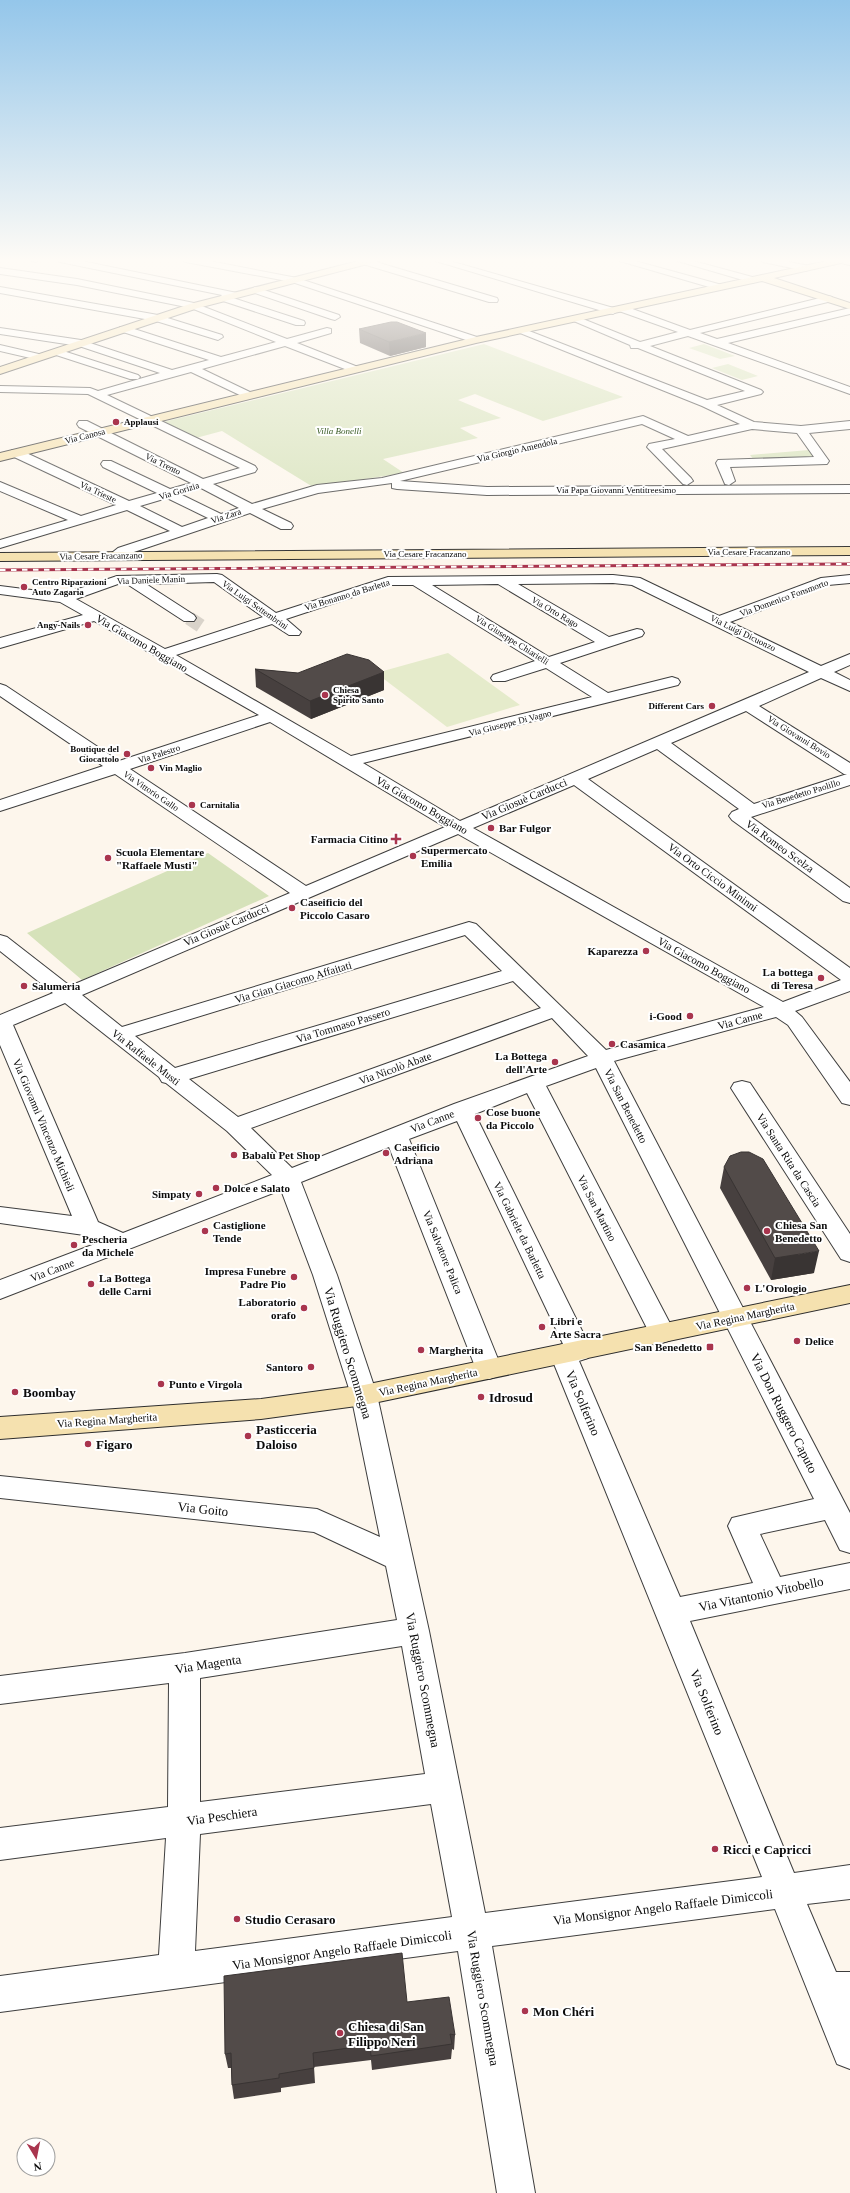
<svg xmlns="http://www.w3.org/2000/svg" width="850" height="2193" viewBox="0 0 850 2193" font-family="'Times New Roman',serif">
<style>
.green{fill:#d6e2ba}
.pitch{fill:#e5ebcb}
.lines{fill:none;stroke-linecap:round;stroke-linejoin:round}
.street-tunnel{stroke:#d9d3ca;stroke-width:14;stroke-dasharray:14 6;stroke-linecap:butt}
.street-casing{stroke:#3e3e3e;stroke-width:2}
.secondary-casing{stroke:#2d2d2d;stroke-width:2}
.street{fill:#fff;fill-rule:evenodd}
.secondary{fill:#f5e1af;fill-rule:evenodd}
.rail-casing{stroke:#a9354e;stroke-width:3}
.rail{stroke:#fff;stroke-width:2;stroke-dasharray:5.5;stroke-linecap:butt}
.wall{fill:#47403f}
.shaded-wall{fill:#393433}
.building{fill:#524b49;stroke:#393433}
.poi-dot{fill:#a9354e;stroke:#fff;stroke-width:1.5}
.labels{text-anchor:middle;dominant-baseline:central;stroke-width:4;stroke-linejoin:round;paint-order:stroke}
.far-poi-label{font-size:9px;font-weight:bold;fill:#0b0b0b;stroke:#fff;text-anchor:start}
.far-park-label{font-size:9px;font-style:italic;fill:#385a24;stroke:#fff}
.far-street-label{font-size:9px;fill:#0b0b0b;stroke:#fff}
.street-label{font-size:11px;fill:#0b0b0b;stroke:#fff}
.poi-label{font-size:11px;font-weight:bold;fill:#0b0b0b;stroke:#fff;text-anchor:start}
.near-street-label{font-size:13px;fill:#0b0b0b;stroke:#fff}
.near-poi-label{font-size:13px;font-weight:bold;fill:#0b0b0b;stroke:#fff;text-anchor:start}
</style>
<rect width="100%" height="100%" fill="#fdf6ec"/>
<!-- green -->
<path class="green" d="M484 344 623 397 543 421 475 394 458 400 501 418 460 428 478 438 383 459 404 473 313 487 222 431 196 438 163 422Z
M704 344 735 356 720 359 689 348Z
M728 364 758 376 742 380 712 368Z
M809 450 817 459 755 461 750 455Z
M208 853 269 896 82 980 27 933Z"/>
<!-- pitch -->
<path class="pitch" d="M448 653 520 705 447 727 376 673Z"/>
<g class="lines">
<!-- street-tunnel -->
<path class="street-tunnel" d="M189 618 201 626"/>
<defs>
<path id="street" d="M27 259H41L36 262Z
M55 259H72L237 293V297L233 298 304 321 305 323 304 325H296L220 300 219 298 222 295 60 262Z
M181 259H199L297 278 480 338 481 340 480 342H472L292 282 186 262Z
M366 259 497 298 498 300 497 302H489L363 264 361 262Z
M429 259H443L617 309 618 311 613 314 609 313Z
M613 259H628L722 285 724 287 722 289H716Z
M671 259H686L756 278 758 280 753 283Z
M758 259H775L809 266 811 268 806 271 763 262Z
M830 259H850V265L832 261Z
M0 268 77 279 194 303 287 339 327 328 331 329V333L297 343 358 367 359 369 358 371H350L285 346 202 369 252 393 254 395 252 397H244L191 372 107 395 255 466 257 469 255 472 213 484 252 504 317 485 382 478 643 416 688 436 740 424 702 406 515 331 516 329H524L707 400 745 391 638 348H631L630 345 569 319 570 317H578L640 342 678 332 619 311V307H627L690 330 828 296 832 297V301L700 333 717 339 850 308V314L728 343 850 387V394L688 336 650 346 761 390 763 392 761 394 717 405 754 422 801 426 850 421V429L809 433 829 461 827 464 730 467 735 481 729 485 725 484 716 463 718 460 814 457 797 433 752 429 662 449 691 478 693 481 687 485 683 484 647 447 649 444 675 439 642 424 400 481 487 487 850 485V493L487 495 397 489 392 488V483L318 493 262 509 291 523 293 526 291 529H281L250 513 128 554 115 560 108 556 118 548 170 531 127 510 0 548V540L68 520 0 491V482L81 516 116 505 12 456 10 453 12 450H20L129 501 157 493 103 467 101 464 103 461H111L170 489 191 483 79 427 77 424 79 421H87L203 479 240 468 88 394 0 392V386L90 388 98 391 160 373 79 346 0 334V328L81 340 172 370 209 360 120 331V327H128L221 357 276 342 191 308 77 285 0 274ZM201 488 239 508 221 514 180 494ZM167 498 208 518 182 527 140 506Z
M0 287 158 315 222 335 223 337 218 340 156 321 0 293Z
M255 287 339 315 340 317 335 320 331 319 252 292 250 290Z
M0 345 43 355 44 357 39 360 0 351Z
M57 349 138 375 140 377 138 379H130L53 354 52 352Z
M217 574 222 575 276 613 388 577 613 575 640 578 719 616 821 578 850 575V583L828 585 730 622 821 666 850 654V665L834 672 850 680V691L821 678 759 706 850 763V785L751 817 850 888V903L843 901 732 820 729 816 732 812 739 809 657 749 588 779 850 968V991L795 1011 802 1017 850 1082V1105L842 1103 788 1025 776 1017 614 1061 850 1513V1553L840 1550 825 1520 760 1534 780 1577 850 1563V1589L690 1621 794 1873 850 1865V1899L807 1904 836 1972H850V2069L837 2064 775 1909 492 1946 535 2193H497L458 1951 0 2012V1976L159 1955 166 1838 0 1860V1828L168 1807 169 1683 0 1704V1676L185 1653 397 1620 386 1566 314 1532 0 1498V1476L317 1509 380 1537 351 1395 313 1275 281 1190 0 1299V1280L100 1242 84 1235 0 1223V1207L72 1216 0 1045V1015L53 993 0 951V935L7 937 70 986 290 893 115 774 0 811V800L103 766 0 696V684L6 686 119 761 259 715 94 621 0 648V638L83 615 60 602 0 594V586L63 594 117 576ZM214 582 263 617 165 649 76 599 118 584H127L184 621H194L196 618 194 615 146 584ZM613 583 632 585 809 672 460 821 363 763 678 685 680 682 678 679 672 677 608 693 560 663 642 636 644 633 642 630 637 629 609 637 518 584ZM498 584 595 642 549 657 432 585ZM389 585H413L535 661 493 675 491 678 493 681H505L546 668 592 697 351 756 176 655 272 624 289 635H299L301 632 286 619ZM746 711 844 774H847L754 804 671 743ZM270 722 445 827 306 886 130 769ZM574 785 841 980 783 1002 473 828ZM458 834 764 1007 606 1050 476 924 469 922 122 1027 82 995ZM465 935 502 971 175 1068 135 1036ZM513 981 541 1008 238 1117 189 1079ZM65 1003 159 1077 162 1082 166 1083 227 1131 272 1175 123 1233 98 1222 13 1025ZM552 1018 588 1056 454 1104 292 1168 251 1128ZM596 1068 814 1499 732 1518 728 1526 753 1583 680 1597 579 1361 588 1358 592 1351 475 1114 527 1093 653 1340 662 1343 671 1340 675 1333 546 1086ZM457 1121 563 1344 554 1347 550 1354 762 1877 485 1913 429 1631 377 1395 337 1275 301 1182 389 1147 476 1369 480 1376 489 1379 498 1376 502 1369 409 1139ZM402 1646 425 1774 200 1802V1678ZM431 1804 452 1917 195 1951 200 1834Z
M742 1081 750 1083 850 1234V1262L841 1259 731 1088 734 1083Z"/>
<path id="secondary" d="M366 259H381L379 261 198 308 0 374V367L190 304Z
M836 259H850V261L774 278 850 303V309L762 281 476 343 0 461V453L476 337Z
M850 547V555L0 561V553Z
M850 1285V1303L364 1405 261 1419 0 1439V1417L261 1399 364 1385Z"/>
</defs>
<!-- street casing -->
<use href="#street" class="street-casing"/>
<!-- secondary casing -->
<use href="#secondary" class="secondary-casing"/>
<!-- street -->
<use href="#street" class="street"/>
<!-- secondary -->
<use href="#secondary" class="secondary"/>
<defs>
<path id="rail" d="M0 570 850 564"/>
</defs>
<!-- rail casing -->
<use href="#rail" class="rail-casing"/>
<!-- rail -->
<use href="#rail" class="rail"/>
</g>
<!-- wall -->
<path class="wall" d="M359 329 426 347 390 356 360 343Z
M255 669 298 673 384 672V690L311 719 256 687Z
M724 1167 814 1273 771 1280 720 1188Z
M407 2002 455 2035 454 2050 452 2049 451 2059 372 2070 371 2060 314 2067 315 2083 281 2088V2092L234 2099 232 2085 231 2068H228L225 2054Z"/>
<!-- shaded-wall -->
<path class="shaded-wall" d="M426 333V347L390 356 389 342Z
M384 672V690L311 719 310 701Z
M819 1251 814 1273 771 1280 775 1258Z"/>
<!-- building -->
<path class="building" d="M391 322H397L426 333 389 342 359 329Z
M347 654 369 660 384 672 310 701 255 669 298 673Z
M741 1152H749L763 1159 819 1251 775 1258 724 1167 730 1156Z
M402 1953 407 2002 449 1997 455 2035 450 2034 452 2044 371 2056 370 2045 313 2053 314 2068 279 2074V2078L232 2085 231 2053 225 2054 224 1976Z"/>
<!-- sky -->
<linearGradient id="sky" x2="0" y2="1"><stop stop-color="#94c6ea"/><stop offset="0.46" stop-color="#fefbf6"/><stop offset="1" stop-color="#fefbf6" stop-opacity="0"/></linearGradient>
<rect width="850" height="566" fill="url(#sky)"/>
<!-- markers -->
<g class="poi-dot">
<circle cx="116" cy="422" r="4"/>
<circle cx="24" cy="587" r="4"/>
<circle cx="88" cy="625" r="4"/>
<circle cx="325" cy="695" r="4"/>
<circle cx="712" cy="706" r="4"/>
<circle cx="127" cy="754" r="4"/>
<circle cx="151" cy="768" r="4"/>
<circle cx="192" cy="805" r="4"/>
<circle cx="491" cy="828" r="4"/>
<path d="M394 833h4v4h4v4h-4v4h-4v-4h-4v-4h4z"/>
<circle cx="413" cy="856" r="4"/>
<circle cx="108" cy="858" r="4"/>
<circle cx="292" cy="908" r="4"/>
<circle cx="646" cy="951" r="4"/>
<circle cx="821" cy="978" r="4"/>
<circle cx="24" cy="986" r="4"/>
<circle cx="690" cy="1016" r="4"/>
<circle cx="612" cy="1044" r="4"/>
<circle cx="555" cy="1062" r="4"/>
<circle cx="478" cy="1118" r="4"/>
<circle cx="386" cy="1153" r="4"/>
<circle cx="234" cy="1155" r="4"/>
<circle cx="216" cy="1188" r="4"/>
<circle cx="199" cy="1194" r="4"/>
<circle cx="205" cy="1231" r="4"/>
<circle cx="767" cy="1231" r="4"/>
<circle cx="74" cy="1245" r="4"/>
<circle cx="294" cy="1277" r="4"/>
<circle cx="91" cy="1284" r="4"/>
<circle cx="747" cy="1288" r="4"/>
<circle cx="304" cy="1308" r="4"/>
<circle cx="542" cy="1327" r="4"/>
<circle cx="797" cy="1341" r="4"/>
<rect x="706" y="1343" width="8" height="8" rx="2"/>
<circle cx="421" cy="1350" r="4"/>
<circle cx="311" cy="1367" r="4"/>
<circle cx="161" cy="1384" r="4"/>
<circle cx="15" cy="1392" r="4"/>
<circle cx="481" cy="1397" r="4"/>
<circle cx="248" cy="1436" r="4"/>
<circle cx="88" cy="1444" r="4"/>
<circle cx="715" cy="1849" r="4"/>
<circle cx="237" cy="1919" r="4"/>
<circle cx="525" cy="2011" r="4"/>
<circle cx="340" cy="2033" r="4"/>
</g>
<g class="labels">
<!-- far-poi labels -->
<g class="far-poi-label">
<text x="124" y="422">Applausi</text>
<text x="32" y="582">Centro Riparazioni<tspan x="32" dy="10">Auto Zagaria</tspan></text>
<text x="80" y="625" text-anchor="end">Angy-Nails</text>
<text x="333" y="690">Chiesa<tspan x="333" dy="10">Spirito Santo</tspan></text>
<text x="704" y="706" text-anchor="end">Different Cars</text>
<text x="119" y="749" text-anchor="end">Boutique del<tspan x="119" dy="10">Giocattolo</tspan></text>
<text x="159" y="768">Vin Maglio</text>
<text x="200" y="805">Carnitalia</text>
</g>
<!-- far-park labels -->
<g class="far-park-label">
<text x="339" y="431">Villa Bonelli</text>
</g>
<!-- far-street labels -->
<g class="far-street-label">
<text transform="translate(85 436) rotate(-14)">Via Canosa</text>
<text transform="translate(517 450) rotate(-13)">Via Giorgio Amendola</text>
<text transform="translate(163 464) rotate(26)">Via Trento</text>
<text x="616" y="490">Via Papa Giovanni Ventitreesimo</text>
<text transform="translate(179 491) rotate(-17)">Via Gorizia</text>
<text transform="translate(98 492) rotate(25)">Via Trieste</text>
<text transform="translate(226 516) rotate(-18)">Via Zara</text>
<text x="749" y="552">Via Cesare Fracanzano</text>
<text x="425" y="554">Via Cesare Fracanzano</text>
<text transform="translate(101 556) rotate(-1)">Via Cesare Fracanzano</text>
<text transform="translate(151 580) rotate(-2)">Via Daniele Manin</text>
<text transform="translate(347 595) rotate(-17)">Via Bonanno da Barletta</text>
<text transform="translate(784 598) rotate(-20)">Via Domenico Fonsmorto</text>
<text transform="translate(255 605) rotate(35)">Via Luigi Settembrini</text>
<text transform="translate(555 612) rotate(30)">Via Orto Rago</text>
<text transform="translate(743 633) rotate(26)">Via Luigi Dicuonzo</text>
<text transform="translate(512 640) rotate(32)">Via Giuseppe Chiarielli</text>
<text transform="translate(510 723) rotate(-14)">Via Giuseppe Di Vagno</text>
<text transform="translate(799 737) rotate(32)">Via Giovanni Bovio</text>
<text transform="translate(159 754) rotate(-18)">Via Palestro</text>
<text transform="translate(151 791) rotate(34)">Via Vittorio Gallo</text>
<text transform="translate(801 794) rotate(-17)">Via Benedetto Paolillo</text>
</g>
<!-- street labels -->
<g class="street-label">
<text transform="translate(142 643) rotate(30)">Via Giacomo Boggiano</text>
<text transform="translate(524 799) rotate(-23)">Via Giosuè Carducci</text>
<text transform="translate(422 805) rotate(30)">Via Giacomo Boggiano</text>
<text transform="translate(780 846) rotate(36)">Via Romeo Scelza</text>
<text transform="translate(713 877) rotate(36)">Via Orto Ciccio Mininni</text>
<text transform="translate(226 925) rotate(-23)">Via Giosuè Carducci</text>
<text transform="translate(704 965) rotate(29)">Via Giacomo Boggiano</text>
<text transform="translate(293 982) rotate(-17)">Via Gian Giacomo Affaitati</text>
<text transform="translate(740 1020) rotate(-15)">Via Canne</text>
<text transform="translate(343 1025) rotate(-17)">Via Tommaso Passero</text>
<text transform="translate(146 1057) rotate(38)">Via Raffaele Musti</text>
<text transform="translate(395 1068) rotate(-20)">Via Nicolò Abate</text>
<text transform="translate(626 1106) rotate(63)">Via San Benedetto</text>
<text transform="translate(432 1121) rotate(-21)">Via Canne</text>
<text transform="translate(44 1125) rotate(67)">Via Giovanni Vincenzo Michieli</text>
<text transform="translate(789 1160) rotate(57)">Via Santa Rita da Cascia</text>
<text transform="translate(597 1208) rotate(63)">Via San Martino</text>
<text transform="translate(520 1230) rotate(64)">Via Gabriele da Barletta</text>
<text transform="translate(443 1252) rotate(68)">Via Salvatore Palica</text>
<text transform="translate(52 1270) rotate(-21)">Via Canne</text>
<text transform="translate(745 1316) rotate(-12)">Via Regina Margherita</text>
<text transform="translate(428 1382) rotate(-12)">Via Regina Margherita</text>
<text transform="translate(107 1420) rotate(-4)">Via Regina Margherita</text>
</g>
<!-- poi labels -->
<g class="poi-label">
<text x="499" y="828">Bar Fulgor</text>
<text x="388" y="839" text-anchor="end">Farmacia Citino</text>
<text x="421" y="850">Supermercato<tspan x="421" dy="13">Emilia</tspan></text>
<text x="116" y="852">Scuola Elementare<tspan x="116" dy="13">"Raffaele Musti"</tspan></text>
<text x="300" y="902">Caseificio del<tspan x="300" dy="13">Piccolo Casaro</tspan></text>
<text x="638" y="951" text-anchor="end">Kaparezza</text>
<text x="813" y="972" text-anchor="end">La bottega<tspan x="813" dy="13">di Teresa</tspan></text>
<text x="32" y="986">Salumeria</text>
<text x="682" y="1016" text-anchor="end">i-Good</text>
<text x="620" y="1044">Casamica</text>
<text x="547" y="1056" text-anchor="end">La Bottega<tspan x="547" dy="13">dell'Arte</tspan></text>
<text x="486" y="1112">Cose buone<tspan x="486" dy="13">da Piccolo</tspan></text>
<text x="394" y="1147">Caseificio<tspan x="394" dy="13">Adriana</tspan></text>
<text x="242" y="1155">Babalù Pet Shop</text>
<text x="224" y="1188">Dolce e Salato</text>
<text x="191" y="1194" text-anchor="end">Simpaty</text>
<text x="213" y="1225">Castiglione<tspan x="213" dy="13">Tende</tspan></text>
<text x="775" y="1225">Chiesa San<tspan x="775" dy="13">Benedetto</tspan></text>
<text x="82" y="1239">Pescheria<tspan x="82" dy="13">da Michele</tspan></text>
<text x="286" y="1271" text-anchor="end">Impresa Funebre<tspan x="286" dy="13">Padre Pio</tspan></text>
<text x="99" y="1278">La Bottega<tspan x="99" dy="13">delle Carni</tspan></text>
<text x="755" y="1288">L'Orologio</text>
<text x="296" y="1302" text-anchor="end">Laboratorio<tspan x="296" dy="13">orafo</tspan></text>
<text x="550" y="1321">Libri e<tspan x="550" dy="13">Arte Sacra</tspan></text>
<text x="805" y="1341">Delice</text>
<text x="702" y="1347" text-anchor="end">San Benedetto</text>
<text x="429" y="1350">Margherita</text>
<text x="303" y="1367" text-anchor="end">Santoro</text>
<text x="169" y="1384">Punto e Virgola</text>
</g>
<!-- near-street labels -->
<g class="near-street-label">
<text transform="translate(348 1353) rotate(73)">Via Ruggiero Scommegna</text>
<text transform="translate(583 1403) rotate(67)">Via Solferino</text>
<text transform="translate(784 1413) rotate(63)">Via Don Ruggero Caputo</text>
<text transform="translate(203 1509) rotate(6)">Via Goito</text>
<text transform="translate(761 1594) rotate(-12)">Via Vitantonio Vitobello</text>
<text transform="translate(208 1664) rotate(-9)">Via Magenta</text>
<text transform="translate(423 1680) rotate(79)">Via Ruggiero Scommegna</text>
<text transform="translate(707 1702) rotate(68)">Via Solferino</text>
<text transform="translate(222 1816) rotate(-8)">Via Peschiera</text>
<text transform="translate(663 1907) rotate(-7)">Via Monsignor Angelo Raffaele Dimiccoli</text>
<text transform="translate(342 1950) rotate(-8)">Via Monsignor Angelo Raffaele Dimiccoli</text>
<text transform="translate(483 1998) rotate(80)">Via Ruggiero Scommegna</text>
</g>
<!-- near-poi labels -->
<g class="near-poi-label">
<text x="23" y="1392">Boombay</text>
<text x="489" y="1397">Idrosud</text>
<text x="256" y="1429">Pasticceria<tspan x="256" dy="15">Daloiso</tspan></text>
<text x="96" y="1444">Figaro</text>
<text x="723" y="1849">Ricci e Capricci</text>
<text x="245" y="1919">Studio Cerasaro</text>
<text x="533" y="2011">Mon Chéri</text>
<text x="348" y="2026">Chiesa di San<tspan x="348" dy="15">Filippo Neri</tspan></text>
</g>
</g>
<!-- north arrow -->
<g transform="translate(36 2157) rotate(170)"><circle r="19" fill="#ffffff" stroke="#9d9d9d"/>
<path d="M0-3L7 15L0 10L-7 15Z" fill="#a9354e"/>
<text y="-6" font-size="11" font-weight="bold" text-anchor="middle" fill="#0b0b0b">N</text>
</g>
</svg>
